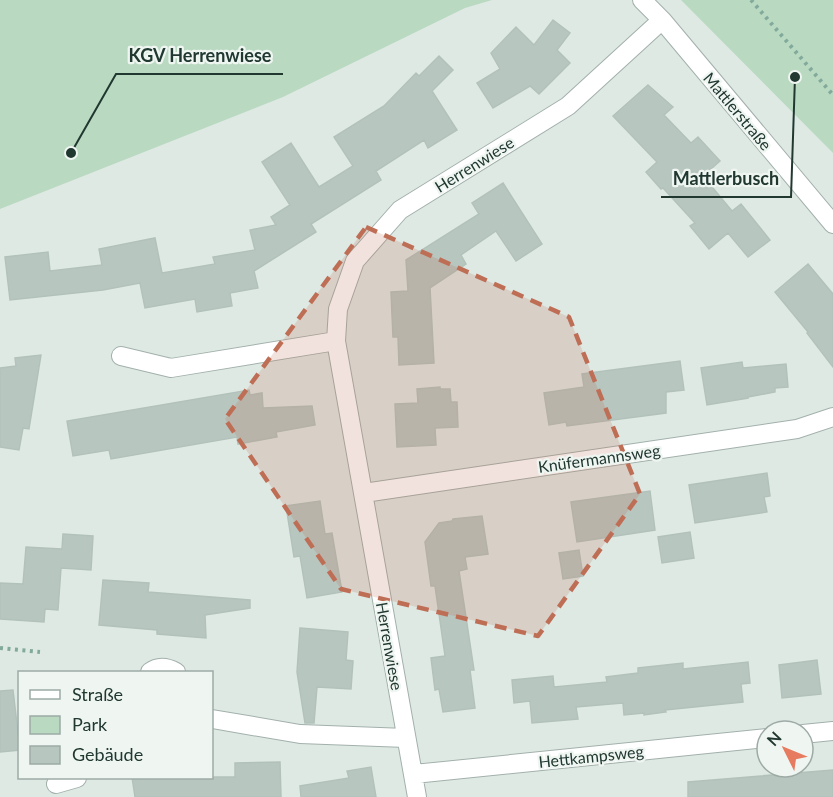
<svg xmlns="http://www.w3.org/2000/svg" width="833" height="797" viewBox="0 0 833 797" font-family="Lato,sans-serif">
<style>
.green{fill:#b9d9c1}
.building{fill:#b8c6c0;stroke:#b2c2bb;stroke-width:1.5}
.lines{fill:none;stroke-linecap:round;stroke-linejoin:round}
.minor-casing{stroke:#a2b0ab;stroke-width:20}
.path{stroke:#82aa9c;stroke-width:4;stroke-dasharray:3 4.5;stroke-linecap:butt}
.minor{stroke:#fff;stroke-width:18}
.marked{fill:#bf6e56;fill-opacity:0.2;stroke:#bf6e56;stroke-width:4.5;stroke-dasharray:12 8;stroke-linejoin:round}
.labels{text-anchor:middle;dominant-baseline:central;stroke-width:4.5;stroke-linejoin:round;paint-order:stroke}
.street-label{font-size:16px;fill:#213831;stroke:#eff6f2}
.leader{fill:none;stroke:#213831;stroke-width:2}
.callout-dot{fill:#213831;stroke:#eff6f2;stroke-width:2}
.callout-label{font-size:18px;text-anchor:middle;font-weight:bold;fill:#213831;stroke:#eff6f2;stroke-width:4.5;stroke-linejoin:round;paint-order:stroke}
</style>
<rect width="100%" height="100%" fill="#dfe9e4"/>
<!-- green -->
<path class="green" d="M0 0H492L465 8 283 97 0 209Z
M681 0H833V153Z"/>
<!-- building -->
<path class="building" d="M553 20 570 33 557 50 570 63 539 94 530 86 493 108 477 83 500 69 491 53 516 27 534 45Z
M439 56 453 70 432 91 457 130 428 148 424 140 376 171 381 180 311 224 316 232 254 271 258 288 230 293 232 306 197 312 195 299 145 308 140 283 103 290 10 300 5 257 48 252 50 271 102 265 99 249 155 238 162 273 215 264 213 257 255 250 250 230 276 225 271 217 290 205 262 162 291 143 319 187 353 166 334 137 384 106 416 73 419 76Z
M648 85 673 107 664 115 691 143 698 137 720 161 703 176 732 211 741 204 770 240 748 257 728 233 709 249 690 226 695 223 663 188 661 189 646 172 657 162 613 116Z
M503 183 542 244 516 261 496 231 461 255 466 264 430 288 434 363 399 365 398 337H393L391 292 408 291 406 260 479 214 472 203Z
M808 264 833 294V367L807 333 808 332 775 292Z
M41 355 29 429 23 428 19 450 0 447V368L16 366 15 358Z
M680 361 684 390 666 392V413L567 426 566 422 549 425 544 393 584 387 582 374Z
M742 362 743 368 786 364 788 387 775 388V392L748 397V398L707 405 701 368Z
M440 387V389H450L451 402H457L458 427 435 428 436 445 397 447 395 404 418 403 417 389Z
M249 390 250 395 262 393 263 408 312 406 315 425 276 432 277 437 238 444 237 437 111 459 109 450 73 456 67 421Z
M767 473 770 496 764 497 767 512 695 523 689 485Z
M650 491 655 530 577 542 571 502Z
M320 501 325 534 332 533 342 592 307 598 300 556 294 557 286 506Z
M482 516 488 554 465 557 467 569 459 571 474 670H470L475 708 443 712 439 689 435 690 431 658 445 656 435 586H431L425 542 439 523 452 521 453 519Z
M690 532 694 558 662 563 658 537Z
M63 534 93 536 91 570 61 568 58 610 45 609 44 622 0 619V583L23 584 26 547 62 549Z
M579 550 583 576 563 579 559 553Z
M103 580 149 583 148 592 250 600V608L205 615 206 638 157 634V630L99 625Z
M300 628 348 632 346 660 353 661 351 689 317 687 314 723H305L297 672Z
M817 660 821 694 782 698 779 665Z
M748 662 750 683 741 684 743 702 665 710 666 712 644 715V713L624 715 623 703 576 707 578 719 532 723 530 701 514 703 512 680 553 676 554 687 607 682 606 677 638 673V668L683 663V669Z
M13 690 20 750 0 752V691Z
M280 762 281 797H135L132 777H235V763Z
M371 767 376 797H301L300 786 349 778 347 771Z
M833 770V797H688V782Z"/>
<g class="lines">
<defs>
<path id="minor" d="M642 0 662 20 833 224
M121 356 171 368 336 341
M364 493 797 429 833 417
M150 672C158 666 167 667 176 672
M212 719 300 734 406 738
M803 734 833 731
M414 774 767 738
M56 784 77 778
M417 797 336 341 338 309 355 261 400 210 568 106 662 20"/>
</defs>
<!-- minor casing -->
<use href="#minor" class="minor-casing"/>
<!-- path -->
<path class="path" d="M751 0 833 95
M0 648 40 652"/>
<!-- minor -->
<use href="#minor" class="minor"/>
</g>
<!-- marked area -->
<path class="marked" d="M366 227 569 317 640 494 538 636 341 589 225 419Z"/>
<g class="labels">
<!-- street labels -->
<g class="street-label">
<text transform="translate(738 111) rotate(50)">Mattlerstraße</text>
<text transform="translate(474 164) rotate(-32)">Herrenwiese</text>
<text transform="translate(599 458) rotate(-8)">Knüfermannsweg</text>
<text transform="translate(390 646) rotate(80)">Herrenwiese</text>
<text transform="translate(591 756) rotate(-6)">Hettkampsweg</text>
</g>
</g>
<!-- callouts -->
<path class="leader" d="M71 153L116 74H283M795 77L791 197H661"/>
<g class="callout-dot">
<circle cx="71" cy="153" r="6"/>
<circle cx="795" cy="77" r="6"/>
</g>
<g class="callout-label">
<text x="200" y="62">KGV Herrenwiese</text>
<text x="726" y="185">Mattlerbusch</text>
</g>
<!-- legend -->
<rect x="18" y="671" width="195" height="108" fill="#eff6f2" stroke="#9daaa5" stroke-width="1.5"/>
<rect x="30" y="690" width="30" height="9" fill="#ffffff" stroke="#9daaa5" stroke-width="1.5"/>
<text x="72" y="701" font-size="18" fill="#213831">Straße</text>
<rect x="30" y="716" width="30" height="18" fill="#b9d9c1" stroke="#9daaa5" stroke-width="1.5"/>
<text x="72" y="731" font-size="18" fill="#213831">Park</text>
<rect x="30" y="746" width="30" height="18" fill="#b8c6c0" stroke="#9daaa5" stroke-width="1.5"/>
<text x="72" y="761" font-size="18" fill="#213831">Gebäude</text>
<!-- north arrow -->
<g transform="translate(785 749) rotate(313)"><circle r="28" fill="#eff6f2" stroke="#9daaa5" stroke-width="1.5"/>
<path d="M0-4.5L10 22L0 15L-10 22Z" fill="#e77b5f"/>
<text y="-9" font-size="16" font-weight="bold" text-anchor="middle" fill="#213831">N</text>
</g>
</svg>
